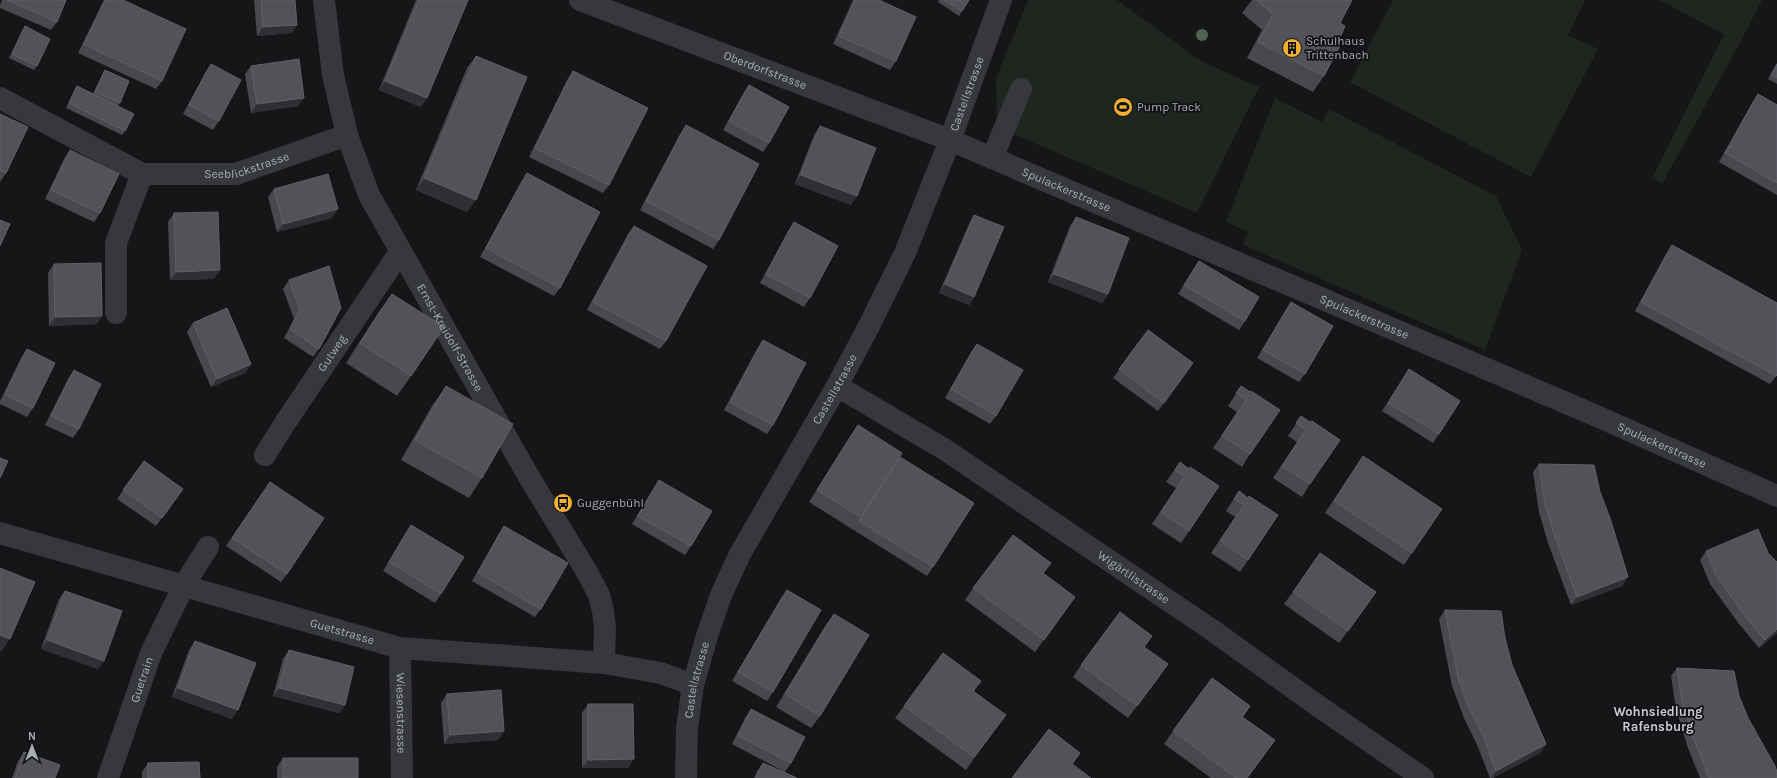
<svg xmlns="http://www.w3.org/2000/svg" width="1777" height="778" viewBox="0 0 1777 778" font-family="Karla,sans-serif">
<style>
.green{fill:#1e261f}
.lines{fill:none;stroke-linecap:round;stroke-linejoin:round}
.minor{stroke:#37383d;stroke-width:22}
.tree{fill:#506452}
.wall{fill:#47494d}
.shaded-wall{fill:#2f3033}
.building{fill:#525359;stroke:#5f6168}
.labels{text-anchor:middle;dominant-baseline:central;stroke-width:3.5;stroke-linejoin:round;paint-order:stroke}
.poi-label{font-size:12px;fill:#a8adb8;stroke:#111113;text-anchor:start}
.street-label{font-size:12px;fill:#a8adb8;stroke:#111113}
.neighbourhood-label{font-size:13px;font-weight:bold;fill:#c9ccd4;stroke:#111113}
</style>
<rect width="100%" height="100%" fill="#161618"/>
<!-- green -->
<path class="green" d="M1028 0H1117L1201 61 1259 87 1197 213 997 127 996 78Z
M1393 0H1585L1568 35 1598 49 1531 177 1350 82Z
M1659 0H1762L1741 41 1662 184 1653 176 1724 34Z
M1275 98 1322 122 1329 109 1496 196 1522 250 1485 350 1243 245 1248 232 1226 222Z"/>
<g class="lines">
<!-- minor -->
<g class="minor">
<path id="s1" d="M324 0 333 75 347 135 369 195 529 477 587 572 599 595 603 611 605 628 604 663"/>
<path id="s2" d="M580 0 950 140 1592 414 1777 496"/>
<path id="s3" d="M0 98 142 174H236L347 135"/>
<path d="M992 158 1021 89"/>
<path d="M116 313V243L142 174"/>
<path id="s4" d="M837 386 944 449 1212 630 1321 708 1423 778"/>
<path id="s5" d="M265 455 285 423 400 252"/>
<path id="s6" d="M0 533 400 648 604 663 661 673 693 685"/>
<path id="s7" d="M400 648 402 778"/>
<path id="s8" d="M108 778 151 653 184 585 208 547"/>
<path id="s9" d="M686 778 687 728 693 685 707 636 721 595 740 554 837 386 869 326 905 253 950 140 1001 0"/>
</g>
</g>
<!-- trees -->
<circle class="tree" cx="1202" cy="35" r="6"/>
<!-- wall -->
<path class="wall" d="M2 0H66L57 22 51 30 0 8V5Z
M104 0H123L162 81 156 89 78 53Z
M254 0H295L297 25 291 33 257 36Z
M416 0H468L421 107 379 90Z
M853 0H879L896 61 890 70 833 44Z
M939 0H969L959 16 938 2Z
M1252 0H1352L1340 23 1339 40 1324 76 1313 92 1247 58 1262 30 1242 13Z
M25 26 37 66 34 70 9 58 22 31Z
M476 56 467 212 416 190 467 68Z
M1777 63V84L1768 79Z
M211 64 219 121 213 130 183 114 205 73Z
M251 66 298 106 251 113 245 74Z
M105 70 120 103 118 106 125 131 122 135 66 108 74 91 77 86 93 94 102 75Z
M573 71 609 185 603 193 529 157 567 80Z
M749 85 769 143 763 152 723 130 743 94Z
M1758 94 1777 105V195L1719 162 1752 103Z
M0 114 6 173 0 182Z
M686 125 719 240 713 249 640 210 680 134Z
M820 126 851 205 795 184 814 135Z
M70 150 100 213 94 222 45 199 64 159Z
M527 173 560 288 554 296 480 257 521 182Z
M274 189 332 218 277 232 268 197Z
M174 213 214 279 170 280 168 222Z
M974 215V297L969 305 939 293 969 224Z
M1076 217 1108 294 1102 303 1048 282 1070 226Z
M794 222 810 298 804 307 760 283 788 231Z
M634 226 666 341 660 349 587 310 628 234Z
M1672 245 1777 375 1770 384 1635 311 1666 254Z
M1199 261 1245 321 1239 330 1178 294Z
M54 264 97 324 49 326 48 273Z
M289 280 319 349 313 357 284 338 294 319 283 289Z
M392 294 411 376 397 396 346 363 378 313Z
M1291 302 1305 374 1299 382 1257 358 1285 311Z
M193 323 251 364 245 373 211 387 187 332Z
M1148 330 1193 363 1158 411 1113 378Z
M763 340 773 425 767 434 724 410 757 349Z
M977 344 996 416 990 424 945 398 971 352Z
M27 349 33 408 27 417 0 404V401L21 358Z
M1409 369 1439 434 1433 443 1382 411Z
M74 370 79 429 73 438 45 425 68 379Z
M446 386 482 478 469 498 401 460 432 406Z
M1241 386 1250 392V454L1242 467 1213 448 1237 412 1228 406Z
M1301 416 1310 422V484L1302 497 1273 478 1297 442 1288 436Z
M858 425 900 457 933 567 927 576 809 502 849 438Z
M1363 456 1412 553 1404 565 1325 513Z
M144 461 183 489 156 526 117 499Z
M1180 462 1189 469V531L1181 543 1152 524 1176 488 1166 482Z
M1539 464 1600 492 1628 577 1622 586 1571 605 1548 543 1539 512 1533 472Z
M659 480 691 546 685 555 632 524 653 489Z
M270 482 287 574 281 582 226 546Z
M1239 491 1248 498V560L1240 572 1211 553 1235 517 1226 511Z
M411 525 441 594 435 603 383 571 405 534Z
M504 526 541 609 535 617 472 581 498 535Z
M1706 551 1777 562V633L1759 648 1739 624 1710 584 1700 560Z
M1051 563 1043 574 1075 597 1035 652 965 600 973 588Z
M787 590 773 692 767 701 732 681 781 598Z
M65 591 98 669 41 649 59 599Z
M1293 592H1376L1339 643 1284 604Z
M1445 610 1505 638 1512 665 1546 744 1540 753 1493 778H1490L1478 747 1464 718 1452 686 1439 619Z
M834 614 820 716 811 728 776 707 825 626Z
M1152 636 1144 647 1159 677 1128 718 1073 677 1081 665Z
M195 641 232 719 172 697 189 650Z
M289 650 345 705 339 713 273 696 283 659Z
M1677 668 1739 696 1748 718 1777 778H1700L1688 748 1676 709 1671 676Z
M981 681 974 691 997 727 966 770 895 718 904 706Z
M447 694 504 731 498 740 444 744 441 703Z
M588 704 628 768H582V713Z
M1250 706 1243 717 1275 740 1247 778H1211L1164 744 1173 731Z
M751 709 791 763 785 772 732 744 745 718Z
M24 752 55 778H12L18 761Z
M283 758 358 778H277V767Z
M148 763 200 778H142V772Z
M763 763 797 778H754L757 771Z"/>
<!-- shaded-wall -->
<path class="shaded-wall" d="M297 25 291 33 257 36 263 27Z
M385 81 427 98 421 107 379 90Z
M304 98 298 106 251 113 257 104Z
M801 175 857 196 851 205 795 184Z
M424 178 476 200 467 212 416 190Z
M338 209 332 218 277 232 283 224Z
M220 270 214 279 170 280 176 272Z
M1054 274 1108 294 1102 303 1048 282Z
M945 284 974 297 969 305 939 293Z
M102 316 97 324 49 326 55 317Z
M251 364 245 373 211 387 217 379Z
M1628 577 1622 586 1571 605 1577 597Z
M1777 629V633L1759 648 1765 640Z
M0 635 10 639 1 652 0 651Z
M47 640 104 661 98 669 41 649Z
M1168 664 1159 677 1128 718 1137 706Z
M178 688 238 710 232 719 172 697Z
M279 688 345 705 339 713 273 696Z
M1006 715 997 727 966 770 974 757Z
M504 731 498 740 444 744 450 735Z
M1546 744 1540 753 1493 778H1491L1496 771Z
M634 759 628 768H582L588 760Z"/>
<!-- building -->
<path class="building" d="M7 0H66L57 22Z
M105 0H123L186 29 162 81 84 44Z
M261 0H295L297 25 263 27Z
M419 0H468L427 98 385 81Z
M855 0H879L916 17 896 61 839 36Z
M944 0H969L962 11Z
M1256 0H1352L1340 23 1345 26 1339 40 1342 42 1324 76 1258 42 1273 14Z
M25 26 50 39 37 66 12 54Z
M476 56 527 77 476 200 424 178Z
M299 59 304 98 257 104 251 66Z
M211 64 241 80 219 121 189 105Z
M1777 64V78L1771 75Z
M105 70 129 81 120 103 95 92Z
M573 71 648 108 609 185 535 148Z
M749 85 789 107 769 143 729 121Z
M77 86 134 114 125 131 69 103Z
M1758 94 1777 105V183L1725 153Z
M0 114 28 127 6 173 0 170Z
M686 125 759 164 719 240 646 201Z
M820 126 876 148 857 196 801 175Z
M70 150 119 174 100 213 51 190Z
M527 173 600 212 560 288 486 248Z
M328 174 338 209 283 224 274 189Z
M218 212 220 270 176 272 174 213Z
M974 215 1004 227 974 297 945 284Z
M1076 217 1129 238 1108 294 1054 274Z
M0 220 10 224 0 246Z
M794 222 838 246 810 298 766 274Z
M634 226 707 266 666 341 593 302Z
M1672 245 1777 303V375L1776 376 1641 302Z
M1199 261 1259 297 1245 321 1184 285Z
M101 263 102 316 55 317 54 264Z
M329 266 341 308 319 349 290 329 300 310 289 280Z
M392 294 444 327 411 376 360 343Z
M1291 302 1333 326 1305 374 1263 350Z
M227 308 251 364 217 379 193 323Z
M1148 330 1193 363 1164 403 1119 369Z
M763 340 806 363 773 425 730 402Z
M977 344 1023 370 996 416 951 389Z
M27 349 55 363 33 408 5 395Z
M1409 369 1460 401 1439 434 1388 403Z
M74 370 101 384 79 429 51 416Z
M446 386 513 424 482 478 415 440Z
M1241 386 1250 392 1251 391 1280 410 1250 454 1222 436 1246 400 1236 393Z
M1301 416 1310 422 1312 421 1340 440 1310 484 1282 466 1306 430 1296 423Z
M858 425 902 453 861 517 817 490Z
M1363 456 1442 509 1412 553 1334 501Z
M900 457 974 503 933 567 859 521Z
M0 458 8 461 0 478Z
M144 461 183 489 162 518 123 490Z
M1180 462 1189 469 1190 467 1219 486 1189 531 1161 512 1185 476 1175 470Z
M1539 464 1594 465 1600 492 1610 518 1628 577 1577 597 1554 534 1545 504Z
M659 480 712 511 691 546 638 516Z
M270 482 324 518 287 574 232 538Z
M1239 491 1248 498 1249 496 1278 515 1248 560 1220 541 1244 505 1234 499Z
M411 525 464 557 441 594 389 562Z
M504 526 568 563 541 609 478 573Z
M1758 529 1768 553 1777 562V629L1765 640 1745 616 1716 575 1706 551Z
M1013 535 1051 563 1043 573 1075 597 1044 640 973 588Z
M1320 553 1376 592 1348 631 1293 592Z
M0 568 35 582 10 639 0 635Z
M787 590 821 610 773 692 738 672Z
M65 591 122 611 104 661 47 640Z
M1445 610 1501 611 1505 638 1512 665 1546 744 1496 771 1484 738 1470 710 1458 678Z
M1120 612 1152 636 1144 647 1168 664 1137 706 1081 665Z
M834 614 869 635 820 716 785 694Z
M195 641 256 663 238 710 178 688Z
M289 650 354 667 345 705 279 688Z
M943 653 981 681 973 691 1006 715 974 757 904 706Z
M1677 668 1734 671 1739 696 1748 718 1775 766 1777 772V778H1709L1694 739 1682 701Z
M1212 678 1250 706 1242 717 1275 740 1247 778H1236L1173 731Z
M501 690 504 731 450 735 447 694Z
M588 704H633L634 759 588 760Z
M751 709 805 737 791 763 738 736Z
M1049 729 1080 753 1072 764 1091 778H1012Z
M24 752 60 765 55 778H15Z
M283 758H358V778H283Z
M199 762 200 778H148V763Z
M763 763 797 778H756Z"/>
<!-- icons -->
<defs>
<symbol id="building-disc" viewBox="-11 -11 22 22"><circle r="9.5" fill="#f2b134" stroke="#111113"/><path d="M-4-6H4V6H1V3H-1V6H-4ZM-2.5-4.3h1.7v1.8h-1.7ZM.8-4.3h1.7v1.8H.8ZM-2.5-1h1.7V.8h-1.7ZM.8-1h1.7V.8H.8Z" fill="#111"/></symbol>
<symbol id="stadium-disc" viewBox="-11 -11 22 22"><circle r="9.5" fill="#f2b134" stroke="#111113"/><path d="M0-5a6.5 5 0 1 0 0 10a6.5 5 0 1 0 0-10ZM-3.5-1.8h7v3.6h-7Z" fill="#111"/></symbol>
<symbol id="bus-disc" viewBox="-11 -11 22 22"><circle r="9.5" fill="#f2b134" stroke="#111113"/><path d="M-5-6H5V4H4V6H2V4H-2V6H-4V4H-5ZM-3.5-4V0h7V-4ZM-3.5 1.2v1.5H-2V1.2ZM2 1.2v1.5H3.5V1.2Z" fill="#111"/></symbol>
</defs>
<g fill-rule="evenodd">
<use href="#building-disc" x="1281" y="37" width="22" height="22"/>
<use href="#stadium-disc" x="1112" y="96" width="22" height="22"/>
<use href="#bus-disc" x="552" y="492" width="22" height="22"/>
</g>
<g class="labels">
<!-- poi labels -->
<g class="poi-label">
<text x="1306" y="41">Schulhaus<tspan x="1306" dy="14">Trittenbach</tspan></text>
<text x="1137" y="107">Pump Track</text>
<text x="577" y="503">Guggenbühl</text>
</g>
<!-- street labels -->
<g class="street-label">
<text stroke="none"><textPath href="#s2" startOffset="198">Oberdorfstrasse</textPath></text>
<text stroke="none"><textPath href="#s9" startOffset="747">Castellstrasse</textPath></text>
<text stroke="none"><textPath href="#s3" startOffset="267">Seeblickstrasse</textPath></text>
<text stroke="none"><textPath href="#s2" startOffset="522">Spulackerstrasse</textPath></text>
<text stroke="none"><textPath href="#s2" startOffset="846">Spulackerstrasse</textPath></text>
<text stroke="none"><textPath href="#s1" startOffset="365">Ernst-Kreidolf-Strasse</textPath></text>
<text stroke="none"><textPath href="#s5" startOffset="122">Gutweg</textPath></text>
<text stroke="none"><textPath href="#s9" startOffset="423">Castellstrasse</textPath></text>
<text stroke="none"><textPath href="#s2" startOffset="1170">Spulackerstrasse</textPath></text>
<text stroke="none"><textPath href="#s4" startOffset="353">Wigärtlistrasse</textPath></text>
<text stroke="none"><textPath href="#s6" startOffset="356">Guetstrasse</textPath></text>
<text stroke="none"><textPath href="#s8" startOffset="104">Guetrain</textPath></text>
<text stroke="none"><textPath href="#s9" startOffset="99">Castellstrasse</textPath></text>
<text stroke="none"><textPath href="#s7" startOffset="65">Wiesenstrasse</textPath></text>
</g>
<!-- neighbourhood labels -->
<g class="neighbourhood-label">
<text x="1658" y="711">Wohnsiedlung<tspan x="1658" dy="15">Rafensburg</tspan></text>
</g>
</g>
<!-- north arrow -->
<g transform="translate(32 746)" stroke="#111113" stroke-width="3" paint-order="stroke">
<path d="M0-3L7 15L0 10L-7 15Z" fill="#a8adb8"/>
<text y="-6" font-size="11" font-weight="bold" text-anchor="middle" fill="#a8adb8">N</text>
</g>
</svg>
